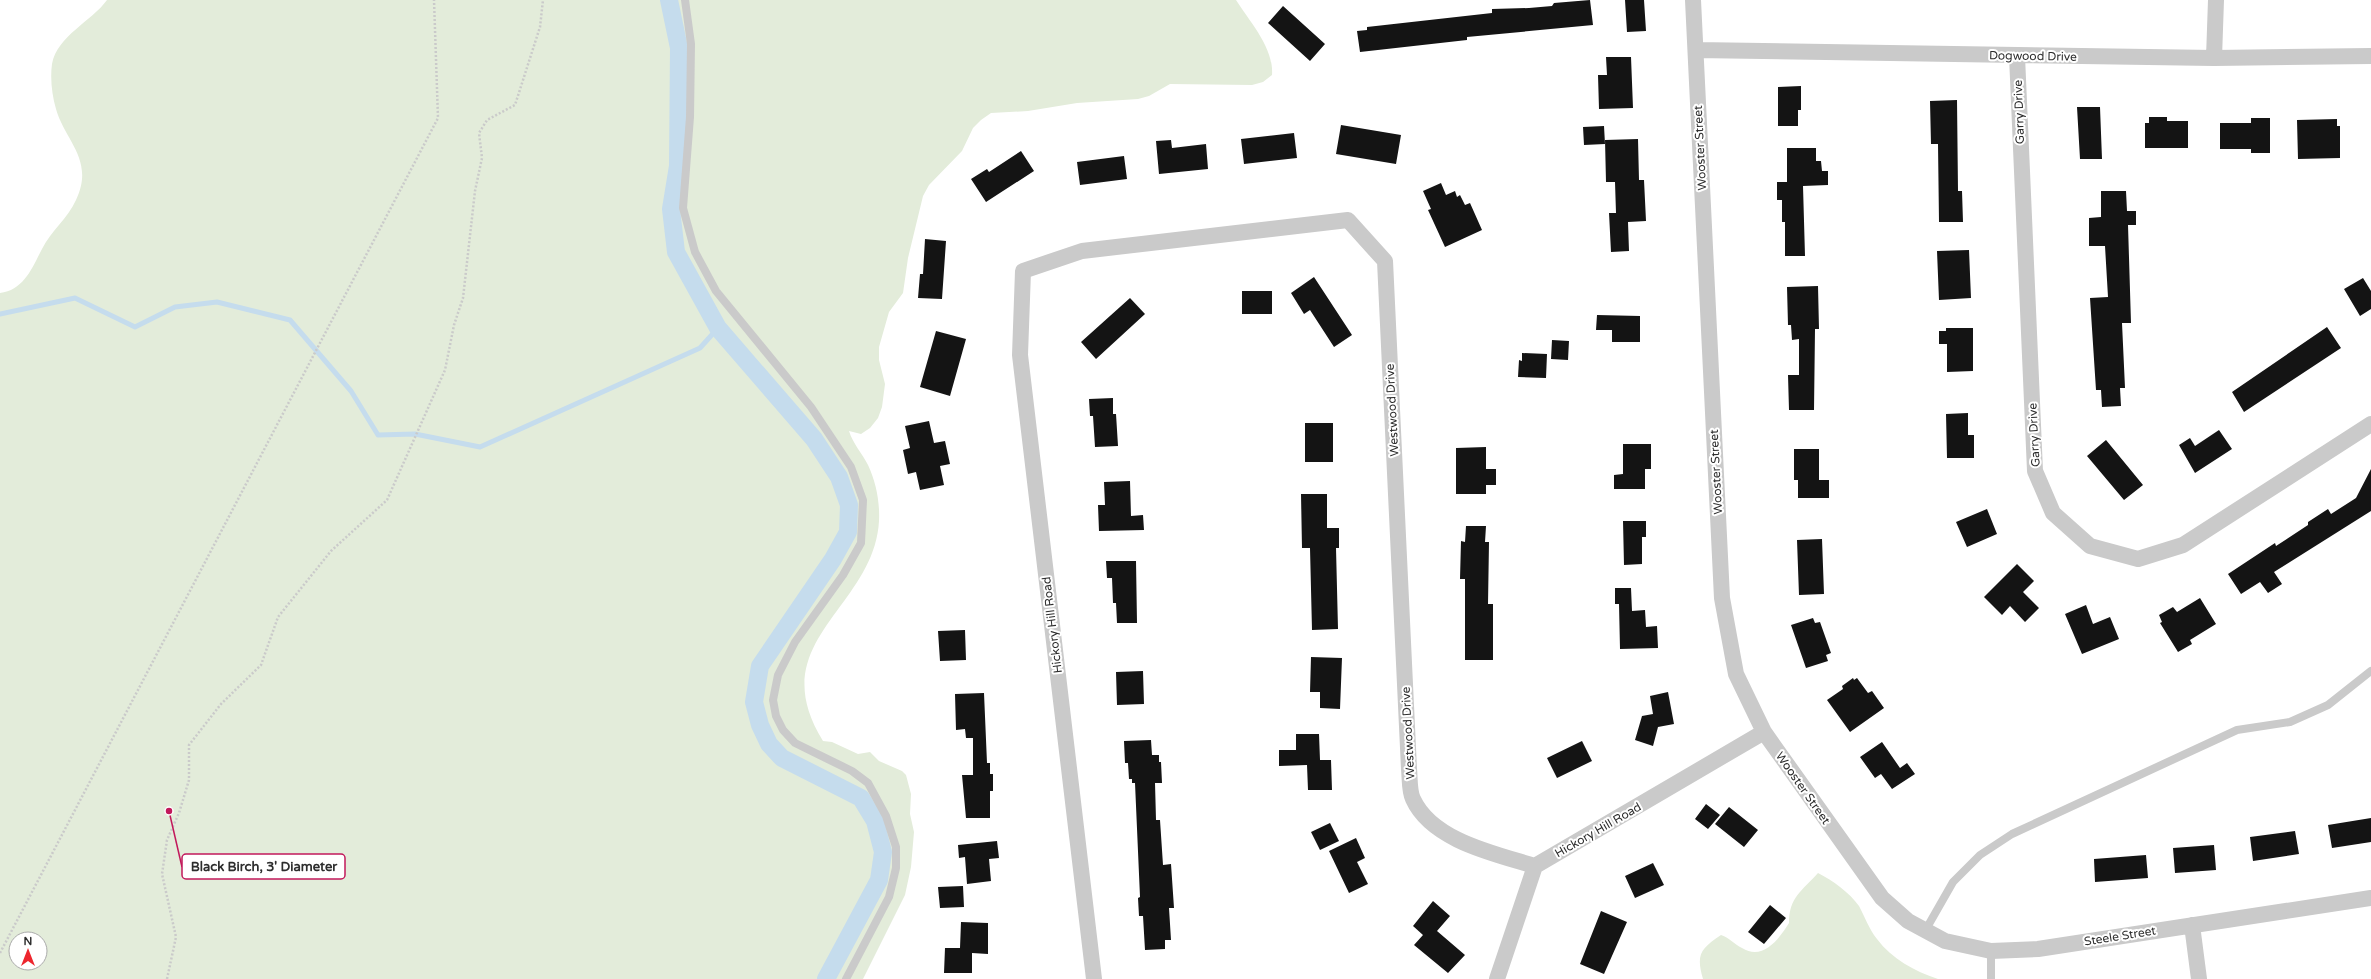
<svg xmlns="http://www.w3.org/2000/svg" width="2371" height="979" viewBox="0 0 2371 979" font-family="'Varela Round',sans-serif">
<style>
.green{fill:#e3ecda;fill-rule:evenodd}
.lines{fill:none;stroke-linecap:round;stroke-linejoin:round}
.stream{stroke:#c5dced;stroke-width:5}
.canal{stroke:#c5dced;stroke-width:18}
.building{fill:#141414}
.path{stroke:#cacaca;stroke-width:2.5;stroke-dasharray:2 2;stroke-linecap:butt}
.lane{stroke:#cacaca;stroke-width:8}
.street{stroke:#cacaca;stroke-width:16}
.labels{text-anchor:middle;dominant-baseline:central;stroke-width:4;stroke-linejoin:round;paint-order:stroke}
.street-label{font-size:12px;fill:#2d2d2d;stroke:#fff}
.leader{fill:none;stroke:#c2185b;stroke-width:1.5}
.callout-dot{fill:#c2185b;stroke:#fff;stroke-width:1.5}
.callout{fill:#fff;stroke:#c2185b;stroke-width:1.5}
.callout-label{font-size:13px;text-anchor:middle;font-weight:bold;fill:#2d2d2d}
</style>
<rect width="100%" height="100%" fill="#fff"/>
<!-- green -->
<path class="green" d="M107 0H1236C1250 22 1274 48 1272 75L1263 82 1252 85 1170 84 1149 96 1138 99 1077 103 1028 111 991 113 981 120 973 128 962 151 929 185 923 196 908 258 903 293 889 312 879 347V360L885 384 882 407 878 418 870 428 861 434 849 431C853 444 862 453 868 465 876 482 880 502 879 521 874 609 761 641 823 741L832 742 858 754 870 752 879 761 902 771 906 775 911 794 910 814 914 832 911 867 905 895 863 979H0V293C24 290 32 268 42 249 51 231 68 218 76 200 95 160 65 141 56 109 52 95 50 79 52 64 57 36 92 21 107 0ZM16 939H40V963H16Z
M1818 873C1832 880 1850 893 1859 906 1865 917 1869 929 1877 939 1892 959 1914 971 1938 979H1703C1696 955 1700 949 1721 935 1730 938 1734 944 1742 948 1763 961 1779 939 1789 923 1789 897 1802 891 1818 873Z"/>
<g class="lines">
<!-- stream -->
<path class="stream" d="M0 314 75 298 135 327 175 307 217 302 290 320 351 391 378 435 415 434 480 447 700 348 718 328"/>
<!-- canal -->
<path class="canal" d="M669 0 679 48 678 166 671 209 676 252 718 328 814 439 839 477 849 505 848 532 833 559 760 666 754 702 760 725 769 744 782 758 861 798 875 821 883 852 879 880 826 979"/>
</g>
<!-- building -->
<path class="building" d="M1590 0 1593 25 1467 37V40L1360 52 1357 31 1367 30V27L1492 13V9L1529 8 1552 6 1554 3Z
M1625 0H1644L1646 31 1627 32Z
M1283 6 1325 44 1310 61 1268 23Z
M1606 57H1631L1633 108 1599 109 1598 75H1607Z
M1801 86V110H1798V126H1778V87Z
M1957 100 1958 191H1962L1963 222H1939L1938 144H1931L1930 101Z
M2077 107H2100L2102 159H2080Z
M2149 117H2167V121H2188V148H2145V123H2149Z
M2251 118H2270V153H2251V149H2220V123H2251Z
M2337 119V126H2340V158L2298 159 2297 120Z
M1341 125 1401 135 1396 164 1336 154Z
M1604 126 1605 144 1584 145 1583 127Z
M1294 133 1297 158 1244 164 1241 139Z
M1638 139 1639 180H1644L1646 221 1628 222 1629 251 1611 252 1609 213H1616L1615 182H1606L1605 140Z
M1171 140 1172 148 1206 144 1208 169 1159 174 1156 141Z
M1787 148H1816V161H1821L1822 171H1828V185L1803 186 1805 256H1785V222H1782V200H1777V182H1787Z
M1021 151 1034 171 986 202 971 179 987 169 989 172Z
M1124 156 1127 179 1080 185 1077 162Z
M1441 183 1446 195 1455 191 1457 197 1460 195 1465 205 1470 203 1482 230 1445 247 1428 210 1431 209 1423 191Z
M2101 191H2126L2127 211H2136V225H2128L2131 323H2122L2125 388H2120L2121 406 2102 407 2101 390H2096L2090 298 2108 297 2105 246H2089V218L2101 217Z
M925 239 946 241 942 299 918 298 920 274H923Z
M1969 250 1971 298 1939 300 1937 251Z
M1314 277 1352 335 1334 347 1310 310 1304 314 1291 293Z
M2363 278 2371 291V309L2360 316 2344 289Z
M1818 286 1819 329H1815L1814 410H1789L1788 375H1799V339L1792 340 1791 325H1788L1787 287Z
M1242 291H1272V314H1242Z
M1130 298 1145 314 1096 359 1081 342Z
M1597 315 1640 316V342H1612V330H1596Z
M2327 327 2341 348 2244 412 2232 392Z
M1946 328H1973V371L1947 372V344H1939V331H1946Z
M936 331 966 339 950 396 920 387Z
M1552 340 1569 341 1568 360 1551 359Z
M1522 353 1547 354 1546 378 1518 377 1519 360 1522 361Z
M1113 398V414H1116L1118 446 1095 447 1093 416H1090L1089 399Z
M1968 413V435H1974V458H1947L1946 414Z
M929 421 934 443 945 441 950 464 940 466 944 485 920 490 916 472 908 474 903 450 910 448 905 426Z
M1305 423H1333V462H1305Z
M2219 430 2232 449 2195 473 2179 445 2190 438 2195 446Z
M2106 440 2143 485 2124 500 2087 456Z
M1623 444H1651V469H1645V489H1614V475L1623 474Z
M1486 447V469H1496V485H1486V494H1456V448Z
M1794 449H1819V480H1829V498H1798V480H1794Z
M2371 469V511L2274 572 2282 584 2268 593 2260 582 2241 594 2228 574 2275 543 2276 546 2308 525V522L2328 509 2331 514 2356 498Z
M1130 481 1131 516 1143 515 1144 530 1099 531 1098 505H1105L1104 482Z
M1301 494H1327V528H1339V548H1336L1338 629 1312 630 1310 548H1302Z
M1987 509 1997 534 1967 547 1956 522Z
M1623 521H1646V537H1642V564L1624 565Z
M1466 526H1486L1485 542H1489L1488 604H1493V660H1465V579H1460L1461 541 1465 542Z
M1822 539 1824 594 1799 595 1797 540Z
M1106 561H1136L1137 623H1117L1116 603H1113L1112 578H1107Z
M2017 564 2034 581 2023 592 2039 608 2025 622 2010 606 2002 615 1984 597Z
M1615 588H1631L1632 611 1645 610 1646 627 1657 626 1658 648 1620 649 1619 604H1615Z
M2200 598 2216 624 2190 640 2192 644 2178 652 2160 623 2162 622 2159 615 2173 607 2177 612Z
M2086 605 2093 624 2110 617 2119 639 2082 654 2065 614Z
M1813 618 1815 623 1820 622 1831 653 1826 655 1828 661 1806 668 1791 625Z
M965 630 966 660 940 661 938 631Z
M1311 657 1342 658 1340 709 1320 708V692H1310Z
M1143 671 1144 704 1117 705 1116 672Z
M1853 678 1854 680 1857 678 1868 693 1872 691 1884 708 1850 732 1827 700 1843 689 1842 686Z
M1668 692 1674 724 1658 727 1653 746 1635 740 1642 716 1653 714 1650 696Z
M984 693 987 763H990V774H993V791H990V818H966L962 775H973V738H966L965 729 956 730 955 694Z
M1296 734H1319L1320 760H1331L1332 790H1308L1307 765 1279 766V750H1296Z
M1151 740 1152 755H1159V762H1161L1162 783H1155L1156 820H1160L1163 865 1171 864 1174 908H1169L1171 940H1165V949L1145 950 1143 916H1139L1138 898 1140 897 1135 783H1132V779H1129L1128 763H1125L1124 741Z
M1582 741 1592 761 1557 778 1547 758Z
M1882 742 1900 768 1907 763 1915 774 1892 789 1881 774 1875 778 1860 757Z
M1706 804 1720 815 1708 829 1695 819Z
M1729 807 1758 830 1744 847 1715 824Z
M2371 818V842L2332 848 2328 825Z
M1330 823 1339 841 1320 850 1311 832Z
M2295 831 2299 854 2253 861 2250 837Z
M1356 838 1365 858 1357 862 1368 884 1349 893 1329 851Z
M997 841 999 858 989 859 991 881 967 884 965 857 959 858 958 845Z
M2214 845 2216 870 2175 873 2173 848Z
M2146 855 2148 878 2095 882 2094 859Z
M1653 863 1664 885 1635 898 1625 876Z
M963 886 964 907 940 908 938 887Z
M1433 901 1450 916 1437 931 1465 955 1448 973 1414 945 1423 935 1413 926Z
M1770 905 1786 918 1764 944 1748 932Z
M1601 911 1627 922 1604 974 1580 964Z
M961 922 988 923V954L972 953V973H944L945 948H960Z"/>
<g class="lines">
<!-- path -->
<path class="path" d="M0 953 438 118 434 0
M167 979 176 937 162 874 167 840 179 813 189 780V745L221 704 261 665 278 617 331 551 387 500 445 370 454 325 463 298 475 191 482 158 479 133 487 120 515 105 540 27 543 0"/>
<!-- lane -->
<path class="lane" d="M685 0 691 44 690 117 683 208 695 252 716 291 811 407 851 467 863 500 861 543 843 575 795 642 778 675 773 700 776 716 783 730 795 743 852 771 868 783 886 816 896 847V868L889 897 846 979
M1925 931 1953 882 1980 855 2012 834 2237 730 2290 722 2328 705 2371 671
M1991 979V951"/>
<!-- street -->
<path class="street" d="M1693 0 1722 598 1736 674 1764 732 1882 898 1908 921 1945 941 1991 951 2038 949 2371 898
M1696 50 2214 58 2371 56
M2017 56 2035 471 2053 513 2090 546 2138 559 2183 545 2371 424
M2214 58 2216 0
M2192 925 2199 979
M1094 979 1020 355 1023 271 1082 251 1348 220 1385 261 1409 769C1410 778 1409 791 1413 799 1432 841 1496 854 1535 866
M1497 979 1535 866 1764 732"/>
</g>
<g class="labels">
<!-- street labels -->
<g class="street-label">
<text transform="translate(2033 56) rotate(1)">Dogwood Drive</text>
<text transform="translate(2019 112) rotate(-92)">Garry Drive</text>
<text transform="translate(1700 148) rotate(-93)">Wooster Street</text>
<text transform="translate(1392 410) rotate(-93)">Westwood Drive</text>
<text transform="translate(2034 435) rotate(-93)">Garry Drive</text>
<text transform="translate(1716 472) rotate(-93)">Wooster Street</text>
<text transform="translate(1052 625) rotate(-97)">Hickory Hill Road</text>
<text transform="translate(1408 733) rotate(-93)">Westwood Drive</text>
<text transform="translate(1803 788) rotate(55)">Wooster Street</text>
<text transform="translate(1598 830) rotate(-30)">Hickory Hill Road</text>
<text transform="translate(2120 936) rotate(-9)">Steele Street</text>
</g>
</g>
<!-- callouts -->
<path class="leader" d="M169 811L182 867"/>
<circle class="callout-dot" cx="169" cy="811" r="4"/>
<rect class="callout" x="182" y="854" width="163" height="25" rx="4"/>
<g class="callout-label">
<text x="264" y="871">Black Birch, 3' Diameter</text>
</g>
<!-- north arrow -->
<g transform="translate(28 951)"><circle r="19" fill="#ffffff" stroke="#ababab"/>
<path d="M0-3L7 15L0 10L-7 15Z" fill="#ed262e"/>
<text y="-6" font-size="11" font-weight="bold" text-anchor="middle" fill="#2d2d2d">N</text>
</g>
</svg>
